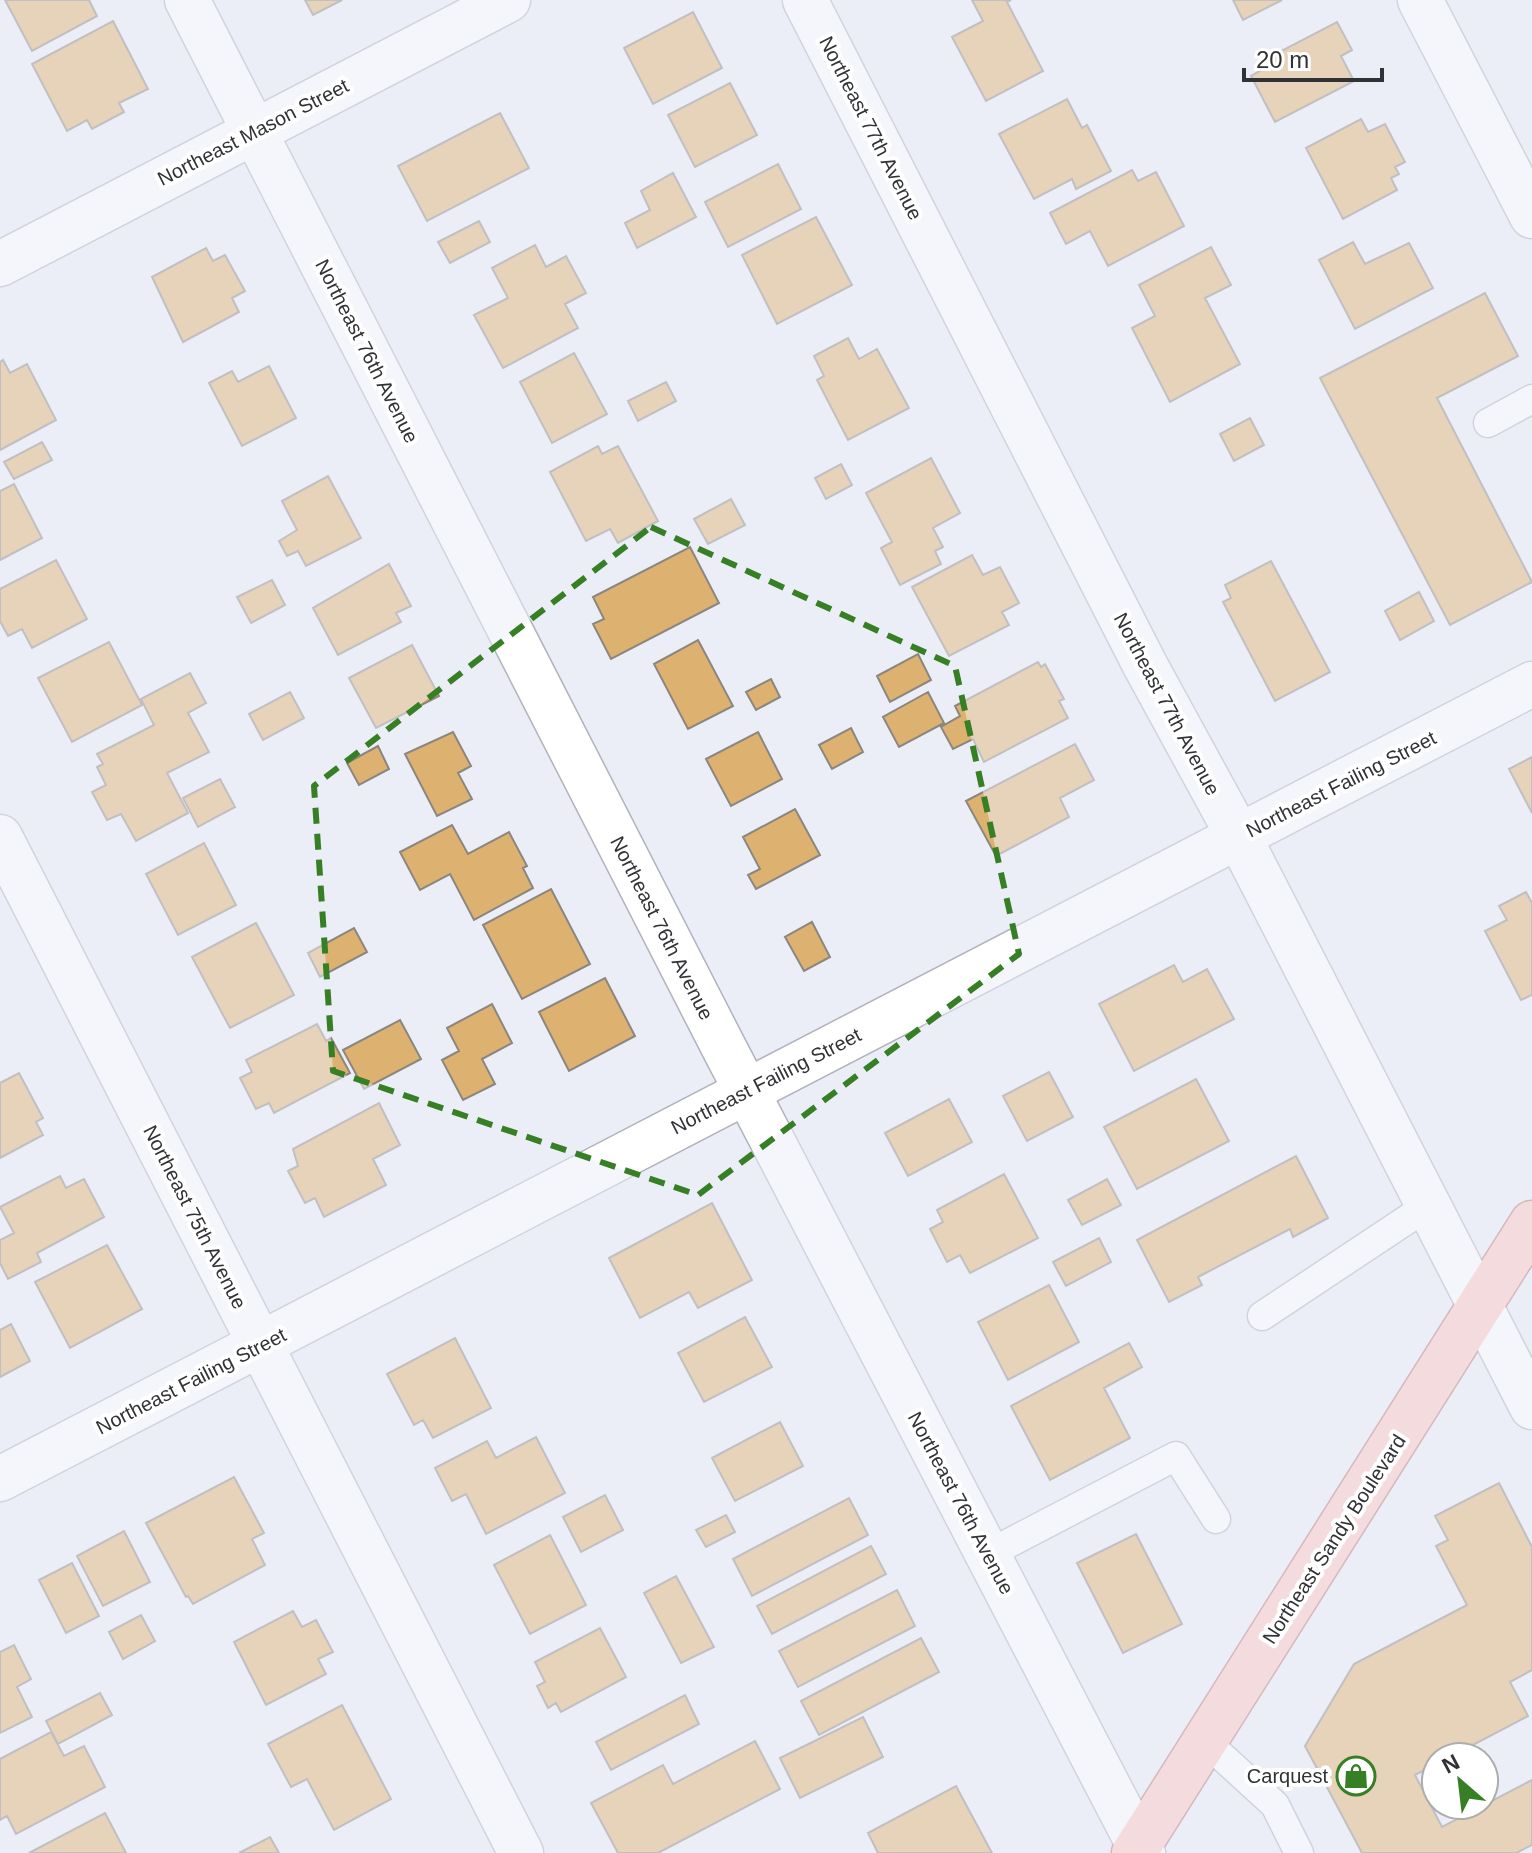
<svg xmlns="http://www.w3.org/2000/svg" width="1532" height="1853" viewBox="0 0 1532 1853" font-family="Arial,sans-serif">
<style>
.building{fill:#ddb270;stroke:#8b867f;stroke-width:2}
.lines{fill:none;stroke-linecap:round;stroke-linejoin:round}
.service-casing{stroke:#b0b3bb;stroke-width:31}
.minor-casing{stroke:#b0b3bb;stroke-width:47}
.primary-casing{stroke:#b57773;stroke-width:47}
.service{stroke:#fff;stroke-width:28}
.minor{stroke:#fff;stroke-width:44}
.primary{stroke:#fdc4bf;stroke-width:44}
.marked{fill:none;stroke:#377f25;stroke-width:6;stroke-dasharray:16 10;stroke-linejoin:round}
.labels{text-anchor:middle;dominant-baseline:central;stroke-width:8;stroke-linejoin:round;paint-order:stroke}
.street-label{font-size:20px;fill:#313235;stroke:#fff}
.poi-label{font-size:20px;fill:#313235;stroke:#fff;text-anchor:end}
</style>
<rect width="100%" height="100%" fill="#eceef7"/>
<!-- building -->
<path class="building" d="M5 0H89L97 16 32 51Z
M305 0H342L313 15Z
M972 0H1011L1007 2 1043 71 986 101 952 37 983 21Z
M1233 0H1282L1243 20Z
M693 12 722 68 653 104 624 48Z
M113 21 148 89 119 103 124 112 92 129 87 120 67 131 32 64Z
M1337 22 1352 50 1341 56 1354 81 1275 122 1251 76 1272 64 1268 58Z
M730 83 757 135 695 167 668 115Z
M1067 99 1082 128 1087 125 1111 171 1076 189 1072 179 1034 199 999 134Z
M500 113 529 168 427 221 398 166Z
M1361 119 1368 132 1385 124 1405 162 1395 167 1399 174 1391 178 1397 190 1343 219 1306 148Z
M778 164 801 209 728 247 705 202Z
M1132 170 1138 181 1156 172 1184 226 1108 266 1090 231 1066 244 1050 213Z
M673 173 696 217 637 248 625 223 650 210 641 191Z
M816 217 852 285 777 324 742 255Z
M479 221 490 242 450 263 438 242Z
M1353 242 1365 264 1409 243 1433 288 1355 329 1319 260Z
M535 245 546 267 566 256 586 293 565 304 578 328 503 368 474 315 508 298 492 268Z
M1211 247 1231 285 1205 298 1240 364 1170 402 1132 328 1155 316 1139 285Z
M206 248 213 261 225 255 245 291 232 298 239 312 183 342 152 277Z
M1485 293 1518 356 1437 398 1532 582 1450 625 1320 378Z
M848 338 859 359 877 349 909 408 848 440 817 380 824 376 814 356Z
M574 353 607 414 552 443 520 382Z
M3 360 10 373 27 364 56 420 0 450V362Z
M269 366 296 418 242 446 209 383 232 371 238 382Z
M666 382 676 401 638 421 628 401Z
M1250 418 1264 445 1234 461 1220 434Z
M42 442 52 460 14 479 4 462Z
M598 446 602 454 618 446 658 521 618 543 610 529 586 541 550 472Z
M931 458 960 513 933 528 943 547 935 551 941 564 900 585 881 548 892 542 866 493Z
M841 464 852 485 826 499 815 478Z
M328 476 361 538 306 566 298 551 287 556 279 541 297 530 282 501Z
M14 484 42 538 0 560V491Z
M731 499 745 525 708 544 694 519Z
M690 547 719 603 611 659 593 624 604 619 593 597Z
M972 555 983 575 1000 567 1019 603 1002 612 1009 625 949 656 912 587Z
M56 560 87 619 32 648 22 629 8 636 0 621V589Z
M1271 561 1330 672 1275 701 1223 602 1231 598 1225 585Z
M389 564 411 606 396 613 401 622 338 655 313 608Z
M272 580 285 605 251 623 237 597Z
M1419 592 1434 621 1400 640 1385 611Z
M698 640 733 706 688 729 654 664Z
M109 642 142 705 72 742 38 678Z
M412 645 439 696 376 728 349 678Z
M918 654 931 680 890 702 877 676Z
M1038 662 1041 667 1045 664 1064 699 1059 701 1068 718 984 762 973 739 953 749 941 727 960 716 955 706Z
M190 673 206 703 188 713 209 752 167 773 188 813 136 841 121 814 107 820 92 792 106 785 97 767 103 764 97 754 154 725 141 699Z
M771 679 780 697 756 710 746 692Z
M290 692 304 718 263 740 249 714Z
M928 692 944 723 899 747 883 717Z
M851 728 863 752 832 769 819 745Z
M453 732 471 766 458 773 472 799 437 816 405 754Z
M758 732 782 779 731 806 706 759Z
M1075 744 1094 780 1060 798 1069 817 996 856 966 801Z
M378 746 389 769 359 785 347 763Z
M1532 757V813L1509 769Z
M220 779 235 807 198 827 183 798Z
M795 809 820 855 756 889 748 875 760 869 743 837Z
M452 825 468 854 509 832 527 866 523 868 533 888 474 920 450 874 420 890 400 852Z
M204 843 236 905 178 935 146 874Z
M551 889 590 964 522 999 483 925Z
M1526 892 1532 903V995L1521 1000 1485 931 1507 920 1499 906Z
M812 922 830 957 804 971 785 937Z
M256 923 294 995 230 1028 192 957Z
M354 928 367 952 320 977 308 953Z
M1174 965 1183 982 1207 969 1234 1019 1134 1071 1099 1004Z
M605 978 635 1036 569 1071 539 1012Z
M492 1004 512 1043 482 1059 495 1084 463 1100 442 1060 459 1051 447 1028Z
M400 1020 421 1059 364 1089 343 1050Z
M317 1024 326 1041 331 1038 350 1073 274 1113 269 1103 256 1109 240 1078 252 1072 246 1060Z
M1049 1072 1073 1117 1027 1141 1003 1096Z
M19 1073 43 1118 36 1122 43 1135 0 1158V1083Z
M1196 1079 1229 1141 1137 1189 1104 1127Z
M949 1099 972 1142 908 1176 885 1133Z
M379 1103 400 1145 373 1159 386 1185 324 1217 315 1198 305 1203 288 1171 298 1166 293 1149Z
M1296 1156 1328 1218 1293 1237 1290 1229 1198 1277 1202 1285 1169 1302 1137 1240Z
M1004 1174 1038 1238 970 1273 960 1255 947 1262 930 1229 943 1222 937 1210Z
M60 1176 66 1188 84 1179 104 1217 37 1253 41 1262 8 1279 0 1263V1240L14 1233 0 1207Z
M1107 1179 1121 1205 1082 1225 1068 1200Z
M712 1203 752 1280 698 1308 689 1292 640 1318 609 1258Z
M1099 1238 1111 1262 1066 1286 1053 1262Z
M107 1245 142 1309 70 1348 35 1282Z
M1049 1285 1079 1342 1008 1380 978 1322Z
M745 1317 772 1367 704 1402 678 1353Z
M11 1324 30 1361 0 1377V1330Z
M455 1338 491 1408 433 1438 423 1420 414 1425 387 1374Z
M1129 1343 1142 1367 1104 1388 1130 1438 1050 1480 1011 1406Z
M780 1422 803 1466 735 1501 712 1458Z
M536 1437 565 1493 486 1534 466 1494 452 1501 435 1468 487 1441 496 1458Z
M234 1477 264 1533 252 1539 265 1565 193 1604 188 1596 186 1597 146 1523Z
M1499 1483 1532 1547V1670L1510 1682 1528 1716 1450 1757H1436V1764L1415 1775 1442 1827 1532 1780V1845L1516 1853H1362L1305 1746 1354 1664 1467 1605 1436 1546 1448 1540 1435 1516Z
M605 1495 623 1530 581 1552 563 1517Z
M849 1498 868 1535 752 1596 733 1559Z
M726 1515 735 1532 706 1547 696 1530Z
M124 1531 150 1582 103 1606 77 1556Z
M1136 1534 1182 1624 1123 1653 1077 1563Z
M550 1535 586 1605 530 1634 494 1565Z
M871 1546 886 1574 772 1634 757 1606Z
M72 1563 99 1616 66 1633 39 1580Z
M676 1576 714 1647 681 1663 644 1593Z
M897 1590 915 1626 798 1687 779 1651Z
M293 1611 302 1627 316 1620 333 1652 318 1659 326 1674 266 1705 234 1642Z
M141 1615 155 1641 123 1659 109 1632Z
M600 1628 626 1677 561 1712 556 1703 548 1708 537 1686 545 1682 535 1662Z
M921 1638 939 1672 819 1735 801 1701Z
M14 1645 31 1679 17 1687 32 1717 0 1733V1652Z
M100 1693 112 1715 58 1744 46 1721Z
M685 1695 699 1724 611 1770 596 1742Z
M342 1705 391 1799 334 1830 307 1779 291 1787 268 1744Z
M863 1717 883 1757 800 1798 780 1758Z
M51 1732 64 1756 84 1746 105 1787 16 1834 7 1816 0 1820V1759Z
M755 1741 780 1789 658 1853H618L591 1803 663 1765 673 1784Z
M956 1786 992 1853H878L868 1833Z
M105 1813 126 1853H29Z
M270 1837 279 1853H239Z"/>
<g class="lines">
<defs>
<path id="service" d="M1488 423 1532 399
M1262 1316 1429 1205
M988 1554 1176 1456 1216 1519
M1205 1741 1275 1805 1299 1853"/>
<path id="minor" d="M187 0 722 1044 1143 1853
M805 0 1145 665 1239 837 1532 1407
M1420 0 1532 216
M0 264 508 0
M0 837 521 1853
M0 1479 1532 684"/>
<path id="primary" d="M1134 1853 1532 1223"/>
</defs>
<!-- service casing -->
<use href="#service" class="service-casing"/>
<!-- minor casing -->
<use href="#minor" class="minor-casing"/>
<!-- primary casing -->
<use href="#primary" class="primary-casing"/>
<!-- service -->
<use href="#service" class="service"/>
<!-- minor -->
<use href="#minor" class="minor"/>
<!-- primary -->
<use href="#primary" class="primary"/>
</g>
<!-- marked area -->
<path d="M0 0H1532V1853H0ZM651 527 955 666 1019 954 698 1195 333 1071 314 786Z" fill="#eceef7" fill-opacity=".55" fill-rule="evenodd"/>
<path class="marked" d="M651 527 955 666 1019 954 698 1195 333 1071 314 786Z"/>
<!-- icons -->
<defs>
<symbol id="shop-ring" viewBox="-11 -11 22 22"><circle r="9.5" fill="#fff" stroke="#377f25" stroke-width="1.5"/><path d="M-5-2.5h2.3a2.7 3.5 0 0 1 5.4 0H5L5.5 6h-11ZM-1.5-2.5h3a1.5 2.3 0 0 0-3 0Z" fill="#377f25"/></symbol>
</defs>
<g fill-rule="evenodd">
<use href="#shop-ring" x="1334" y="1754" width="44" height="44"/>
</g>
<g class="labels">
<!-- street labels -->
<g class="street-label">
<text transform="translate(871 128) rotate(63)">Northeast 77th Avenue</text>
<text transform="translate(253 132) rotate(-27)">Northeast Mason Street</text>
<text transform="translate(367 351) rotate(63)">Northeast 76th Avenue</text>
<text transform="translate(1167 704) rotate(62)">Northeast 77th Avenue</text>
<text transform="translate(1341 784) rotate(-27)">Northeast Failing Street</text>
<text transform="translate(662 928) rotate(63)">Northeast 76th Avenue</text>
<text transform="translate(766 1081) rotate(-27)">Northeast Failing Street</text>
<text transform="translate(195 1217) rotate(63)">Northeast 75th Avenue</text>
<text transform="translate(191 1381) rotate(-27)">Northeast Failing Street</text>
<text transform="translate(961 1503) rotate(62)">Northeast 76th Avenue</text>
<text transform="translate(1334 1539) rotate(-57)">Northeast Sandy Boulevard</text>
</g>
<!-- poi labels -->
<g class="poi-label">
<text x="1328" y="1776">Carquest</text>
</g>
</g>
<!-- north arrow -->
<g transform="translate(1460 1781) rotate(332)"><circle r="38" fill="#ffffff" stroke="#adadae" stroke-width="2"/>
<path d="M0-6L14 30L0 20L-14 30Z" fill="#377f25"/>
<text y="-12" font-size="22" font-weight="bold" text-anchor="middle" fill="#313235">N</text>
</g>
<!-- scale -->
<path d="M1244 68v12h138v-12" fill="none" stroke="#313235" stroke-width="4"/>
<text x="1256" y="68" font-size="24" fill="#313235" stroke="#ffffff" stroke-width="6" paint-order="stroke">20 m</text>
</svg>
